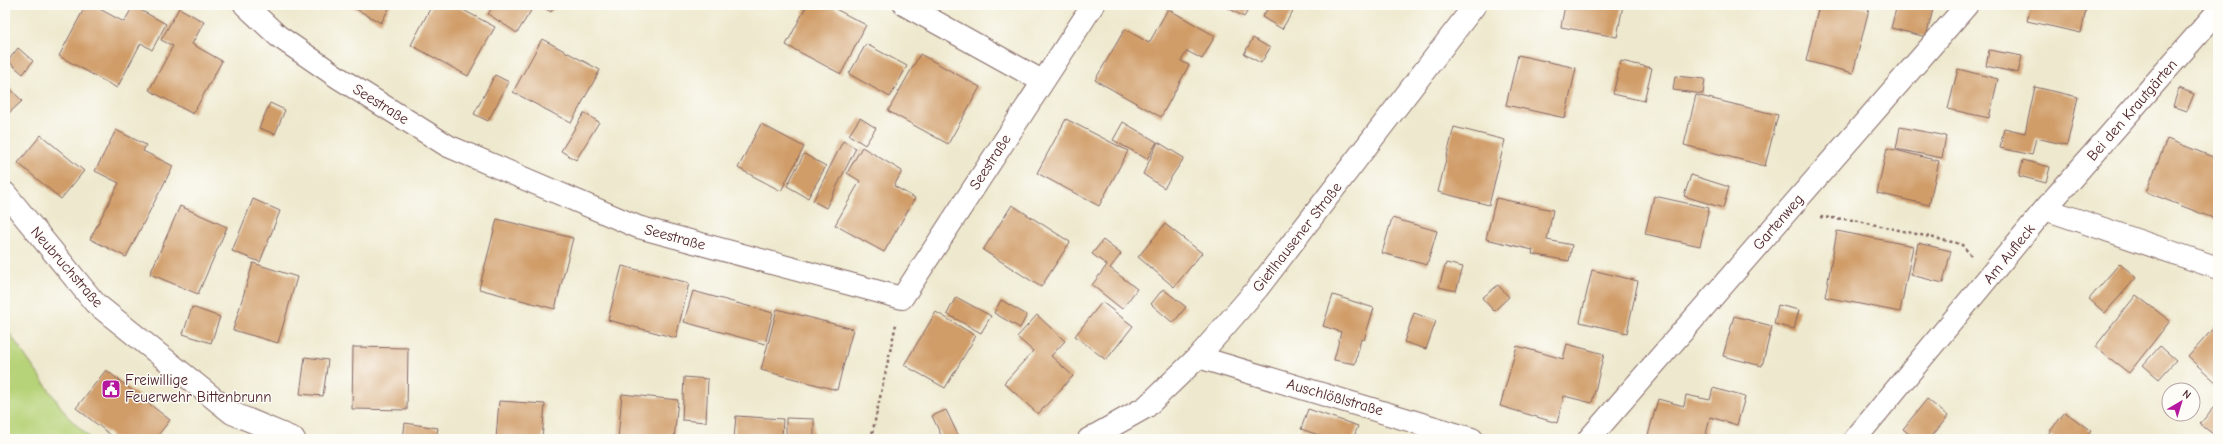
<svg xmlns="http://www.w3.org/2000/svg" width="2223" height="444" viewBox="0 0 2223 444" font-family="'Comic Neue',sans-serif">
<style>
.green{fill:#b7d379;stroke:#807952}
.building{fill:#d09c68}
.lines{fill:none;stroke-linecap:round;stroke-linejoin:round}
.street-casing{stroke:#836664;stroke-width:24}
.path{stroke:#836664;stroke-width:2.5;stroke-dasharray:3 3;stroke-linecap:butt}
.street{stroke:#fff;stroke-width:22}
.labels{text-anchor:middle;dominant-baseline:central;stroke-width:3;stroke-linejoin:round;paint-order:stroke}
.street-label{font-size:15px;fill:#4a1f2b;stroke:#fdfcf7}
.poi-label{font-size:15px;fill:#4a1f2b;stroke:#fdfcf7;text-anchor:start}
</style>
<rect width="100%" height="100%" fill="#fdfcf7"/>
<filter id="ink" filterUnits="userSpaceOnUse"><feTurbulence type="fractalNoise" baseFrequency=".025" numOctaves="2"/><feDisplacementMap in="SourceGraphic" scale="8" xChannelSelector="R" yChannelSelector="G"/><feConvolveMatrix kernelMatrix="1 2 1 2 8 2 1 2 1" color-interpolation-filters="sRGB"/></filter>
<filter id="wash" filterUnits="userSpaceOnUse"><feTurbulence type="fractalNoise" baseFrequency=".012" numOctaves="4" result="noise"/><feDisplacementMap in="SourceGraphic" scale="16" xChannelSelector="R" yChannelSelector="G"/><feGaussianBlur stdDeviation="0.9" result="paint"/><feColorMatrix in="noise" values="0 0 0 0 0 0 0 0 0 0 0 0 0 0 0 0 0 1.4 0 .05"/><feComposite in="paint" operator="in"/></filter>
<g filter="url(#wash)">
<rect width="100%" height="100%" fill="#eee9ce"/>
<!-- green -->
<path class="green" d="M5 327 68 417 91 439H5Z"/>
<g id="blocks">
<!-- building -->
<path class="building" d="M86 5H92L124 22 133 6 166 24 152 50 141 43 117 88 59 56Z
M349 5H391L381 23Z
M432 5H454L495 27 468 76 411 45Z
M494 5H533L534 6 517 33 488 14Z
M539 5H555L551 12Z
M807 5H828L866 25 841 74 786 45Z
M1223 5H1251L1244 17Z
M1270 5H1284L1293 11 1282 29 1262 17Z
M1565 5H1623L1617 37 1561 27Z
M1819 5H1851L1869 9 1853 73 1806 61Z
M1897 5H1934L1926 37 1891 28Z
M2031 5H2087L2081 33 2027 21Z
M179 8 204 22 192 44 222 61 193 114 149 90 173 46 161 40Z
M1168 9 1215 36 1202 59 1187 51 1181 61 1189 65 1161 117 1095 80 1125 29 1149 43Z
M1253 38 1270 48 1261 63 1244 54Z
M542 39 600 70 571 123 513 92Z
M866 44 907 66 890 97 849 74Z
M18 48 33 61 23 74 8 61Z
M1989 50 2022 56 2018 73 1986 66Z
M920 54 980 87 948 144 888 111Z
M1518 55 1576 68 1565 118 1506 105Z
M1621 61 1652 68 1644 101 1613 94Z
M1958 69 1998 79 1989 118 1948 109Z
M495 75 509 82 488 121 474 114Z
M1675 76 1705 79 1703 94 1673 90Z
M7 85 22 101 8 114 5 110V87Z
M2035 87 2078 97 2067 145 2036 138 2032 155 2000 148 2004 128 2025 133Z
M2179 88 2194 94 2187 111 2173 106Z
M1696 95 1778 115 1765 166 1684 145Z
M270 103 285 110 275 134 259 128Z
M584 113 599 122 576 160 561 151Z
M860 118 876 128 865 145 849 135Z
M1066 119 1128 151 1099 206 1037 173Z
M1123 122 1157 142 1147 159 1113 140Z
M761 124 804 147 781 191 738 168Z
M1454 127 1505 140 1489 205 1438 192Z
M1900 127 1946 136 1942 158 1896 149Z
M116 130 146 145 143 151 173 166 126 257 90 239 119 183 95 171Z
M41 135 84 171 61 199 18 163Z
M2167 139 2218 159V220L2146 192Z
M843 141 856 148 826 208 813 201Z
M1158 142 1184 158 1164 188 1143 174Z
M862 147 902 171 894 186 915 198 884 252 835 225 860 181 847 173Z
M1887 148 1939 161 1929 205 1877 193Z
M804 154 826 166 808 198 787 186Z
M2023 160 2050 167 2046 183 2019 176Z
M1691 175 1729 187 1723 208 1684 196Z
M1654 196 1709 208 1700 246 1645 234Z
M1496 198 1553 210 1547 240 1572 245 1569 261 1532 254 1533 250 1486 239Z
M253 199 280 211 260 262 232 251Z
M1012 205 1070 242 1041 287 983 250Z
M180 206 227 227 198 294 150 274Z
M1392 218 1437 231 1427 265 1382 253Z
M497 219 573 238 555 309 479 289Z
M1165 224 1202 253 1174 287 1138 257Z
M1837 231 1913 246 1900 312 1825 297Z
M1103 240 1121 254 1110 268 1137 289 1122 309 1092 285 1107 265 1092 254Z
M1918 243 1951 251 1943 283 1911 275Z
M253 263 297 277 278 343 233 330Z
M1446 263 1463 267 1456 291 1439 287Z
M2120 263 2136 278 2105 313 2089 299Z
M622 266 689 283 676 338 608 320Z
M1592 270 1638 281 1627 333 1580 322Z
M1498 285 1509 297 1494 311 1482 298Z
M1163 289 1186 307 1173 323 1151 304Z
M693 291 773 313 765 344 684 322Z
M1333 295 1374 308 1364 340 1361 339 1355 364 1334 360 1341 332 1323 326Z
M2136 295 2170 321 2129 373 2095 347Z
M956 297 991 316 981 333 947 314Z
M1001 300 1027 315 1020 328 994 313Z
M1102 302 1133 326 1106 360 1075 336Z
M1778 305 1799 310 1794 329 1774 324Z
M192 307 220 317 211 343 183 334Z
M777 309 853 329 837 390 761 370Z
M936 312 976 336 945 388 904 365Z
M1414 313 1436 321 1426 349 1404 342Z
M1037 315 1065 341 1051 356 1073 376 1038 414 1004 383 1033 351 1017 337Z
M1734 316 1772 326 1762 366 1723 356Z
M2218 323V384L2188 357Z
M1567 344 1604 354 1592 403 1564 396 1557 423 1500 406 1517 346 1563 359Z
M2160 346 2176 360 2159 379 2143 365Z
M353 347 408 348 407 410 352 409Z
M305 357 328 360 323 396 300 394Z
M106 370 170 420 155 439H116L76 408Z
M684 377 708 379 706 422 682 420Z
M1713 388 1745 397 1737 425 1710 417 1705 439H1647L1658 399 1684 406 1686 395 1710 400Z
M622 394 678 400 674 439H618Z
M1927 399 1948 416 1930 439H1915L1903 429Z
M499 401 545 404 542 439H496Z
M2218 402V428L2213 434 2200 424Z
M1308 409 1358 426 1353 439H1330L1301 429Z
M946 410 960 439H943L932 416Z
M2065 412 2091 431 2085 439H2055L2048 434Z
M736 416 783 419 782 439H734Z
M786 418 814 419V439H786Z
M405 423 438 428 436 439H403Z"/>
</g>
</g>
<g filter="url(#ink)">
<use href="#blocks" fill-opacity="0" stroke="#836664" stroke-width="1"/>
<g class="lines">
<defs>
<path id="street" d="M245 5 278 36 339 78 448 146 638 227 902 298 1093 5
M905 5 1042 81
M5 193 95 303 232 413 294 439
M2045 209 2218 11
M1198 357 1472 439
M1089 439 1146 407 1198 357 1257 289 1475 5
M1589 439 1967 5
M1855 439 2045 209 2218 268"/>
</defs>
<!-- street casing -->
<use href="#street" class="street-casing"/>
<!-- path -->
<path class="path" d="M1820 217 1854 220 1961 244 1971 255
M871 439 896 324"/>
<!-- street -->
<use href="#street" class="street"/>
</g>
</g>
<!-- icons -->
<defs>
<symbol id="civic-square" viewBox="-11 -11 22 22"><rect x="-9" y="-9" width="18" height="18" rx="4" fill="#b5179e" stroke="#fdfcf7"/><path d="M-.6-6.5H3V-4.5H.6V-3L4-1V1h2V6H-6V1h2V-1L-.6-3ZM-1.2 2.5V6h2.4V2.5Z" fill="#fff"/></symbol>
</defs>
<g fill-rule="evenodd">
<use href="#civic-square" x="100" y="378" width="22" height="22"/>
</g>
<g class="labels">
<!-- street labels -->
<g class="street-label">
<text transform="translate(381 104) rotate(32)">Seestraße</text>
<text transform="translate(2132 110) rotate(-49)">Bei den Krautgärten</text>
<text transform="translate(990 162) rotate(-57)">Seestraße</text>
<text transform="translate(1778 222) rotate(-49)">Gartenweg</text>
<text transform="translate(675 237) rotate(15)">Seestraße</text>
<text transform="translate(1297 237) rotate(-52)">Gietlhausener Straße</text>
<text transform="translate(2009 254) rotate(-51)">Am Aufleck</text>
<text transform="translate(67 267) rotate(49)">Neubruchstraße</text>
<text transform="translate(1335 397) rotate(16)">Auschlößlstraße</text>
</g>
<!-- poi labels -->
<g class="poi-label">
<text x="125" y="380">Freiwillige<tspan x="125" dy="17">Feuerwehr Bittenbrunn</tspan></text>
</g>
</g>
<!-- margin -->
<rect width="2223" height="444" fill="none" stroke="#fdfcf7" stroke-width="20"/>
<!-- north arrow -->
<g transform="translate(2181 402) rotate(38)"><circle r="19" fill="#fdfcf7" stroke="#b5a4a5"/>
<path d="M0-3L7 15L0 10L-7 15Z" fill="#b5179e"/>
<text y="-6" font-size="11" font-weight="bold" text-anchor="middle" fill="#4a1f2b">N</text>
</g>
</svg>
